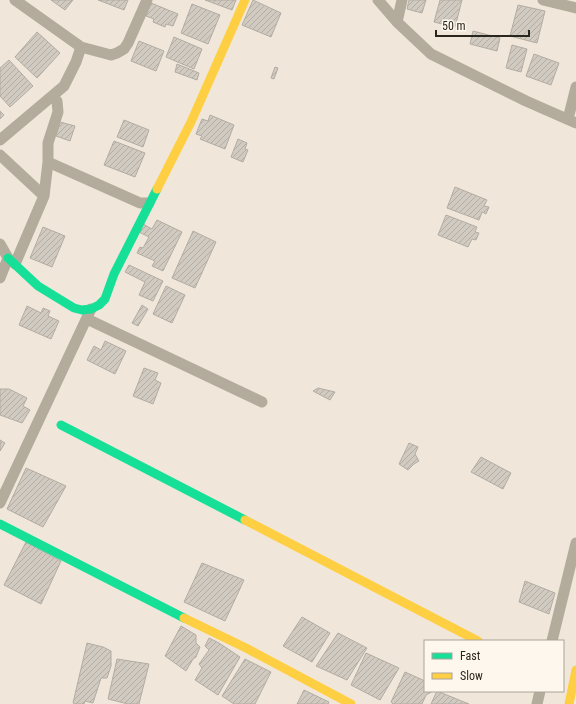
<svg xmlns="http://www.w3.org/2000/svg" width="576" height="704" viewBox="0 0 576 704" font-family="'Roboto Condensed',sans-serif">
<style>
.building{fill:url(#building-hatch);stroke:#b2aca2}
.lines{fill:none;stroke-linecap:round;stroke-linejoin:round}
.street{stroke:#b3ac9c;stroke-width:11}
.fast{stroke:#16e098;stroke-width:9}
.slow{stroke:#ffcf43;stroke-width:9}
</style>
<defs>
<pattern id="building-hatch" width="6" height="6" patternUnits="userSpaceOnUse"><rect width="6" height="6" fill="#d1cac0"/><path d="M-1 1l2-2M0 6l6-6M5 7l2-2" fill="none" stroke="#b4ada5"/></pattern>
</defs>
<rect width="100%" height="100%" fill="#f0e7da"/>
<!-- building -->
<path class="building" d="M51 0H73L65 10Z
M98 0H128L124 10Z
M205 0H236L232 10Z
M253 0 281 13 271 37 242 25Z
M409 0H426L422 13 407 9Z
M440 0H462L455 27 434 22Z
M151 3 178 14 173 26 166 24 165 27 153 22 154 19 146 16Z
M192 4 220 15 208 44 181 33Z
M518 5 545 11 537 43 510 36Z
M473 31 500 38 497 51 470 44Z
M37 32 60 53 37 78 15 57Z
M174 37 202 49 194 69 166 57Z
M139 41 164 51 156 71 131 61Z
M512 45 527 49 521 72 506 68Z
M534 54 559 63 551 85 526 76Z
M9 60 33 86 10 107 0 96V68Z
M177 64 199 73 197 80 175 72Z
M275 67 278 68 274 79 271 78Z
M0 111 4 115 0 119Z
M210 115 234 125 225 149 200 139 202 136 196 134 202 119 208 121Z
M124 120 149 130 143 147 117 137Z
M60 122 75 126 70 141 56 136Z
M238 139 247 143 245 149 248 150 243 162 231 157Z
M114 141 145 153 135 177 104 165Z
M455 187 487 200 484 206 489 207 486 214 482 212 479 220 447 208Z
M446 215 477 227 475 232 479 233 476 240 472 239 468 247 438 235Z
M157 220 182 232 163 271 152 266 155 261 137 253 140 247 143 248 149 237 139 232 143 224 152 229Z
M43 227 65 236 52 267 30 258Z
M193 231 216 242 195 288 172 278Z
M129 265 163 281 153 301 139 295 145 282 125 272Z
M166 286 185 295 172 323 153 314Z
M142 305 148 309 138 326 132 323Z
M27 306 41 313 43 308 50 311 48 316 59 321 51 339 19 325Z
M105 341 126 351 115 374 87 360 94 346 101 350Z
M144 368 158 373 155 380 161 383 153 404 133 396Z
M318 388 335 392 330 400 313 391Z
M0 389H9L27 398 23 406 30 410 22 423 0 415Z
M0 440 5 443 0 451Z
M409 443 418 447 415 454 419 461 414 464 408 470 399 464Z
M481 457 511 473 503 489 471 472Z
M26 468 66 486 43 527 7 509Z
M26 542 61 561 41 604 4 585Z
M202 563 244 580 225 621 184 602Z
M525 581 555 593 549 614 519 602Z
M302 617 330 633 312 662 283 646Z
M181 626 196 635V643L200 647 196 657 193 659 186 671 165 656Z
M338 633 367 648 347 680 316 666Z
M209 638 219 643 240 657 218 695 195 680 202 668 199 664 209 650 205 646Z
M87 643 103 647 111 651V666L107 678H101L93 703 85 701 84 704H75L73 703Z
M366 653 399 668 380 700 351 685Z
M117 659 149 664 139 704H128L108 699Z
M245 659 271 672 255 704H234L222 696Z
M405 672 425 681V691H433L426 695 422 704H393L391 702Z
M304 690 329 702 328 704H297Z
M437 691 469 704H431Z"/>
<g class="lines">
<!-- street -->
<path class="street" d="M15 0 81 47 111 55 117 53 124 49 128 43 147 0
M378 0 397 22 431 54 526 101 576 123
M543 0 576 8
M397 22 402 0
M568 119 576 87
M0 140 64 86 76 62 81 47
M0 155 44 196
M48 162 140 203H149
M0 244 8 258 0 278
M15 264 44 196 48 162V143L58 112 57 101 52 97
M87 319 262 402
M0 503 91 309
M552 641 576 543
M537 704 540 691"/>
<!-- fast -->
<path class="fast" d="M8 258 38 286 74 308 82 310 91 309 99 305 105 299 114 274 157 189
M61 425 245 520
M0 524 184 618"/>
<!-- slow -->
<path class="slow" d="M157 189 191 122 245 0
M245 520 478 641
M184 618 246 648 351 704
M569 704 576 670"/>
</g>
<!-- legend -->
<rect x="424" y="640" width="140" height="52" fill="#fdf7ee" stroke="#a9a39a"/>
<rect x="432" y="653" width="20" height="6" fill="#16e098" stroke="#a9a39a"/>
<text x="460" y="660" font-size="12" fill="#2b261d">Fast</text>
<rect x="432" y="673" width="20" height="6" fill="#ffcf43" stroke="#a9a39a"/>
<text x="460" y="680" font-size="12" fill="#2b261d">Slow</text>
<!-- scale -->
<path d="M436 30v6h93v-6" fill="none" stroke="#2b261d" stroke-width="2"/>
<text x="442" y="30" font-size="12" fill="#2b261d" stroke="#fdf7ee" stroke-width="3" paint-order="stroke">50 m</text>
</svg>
